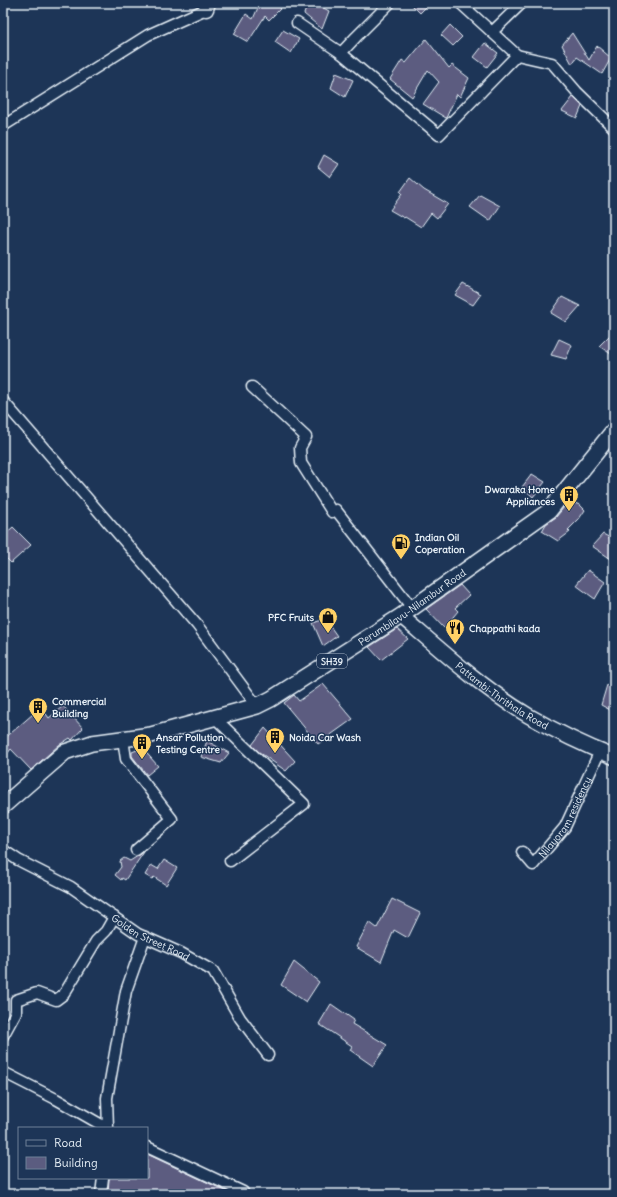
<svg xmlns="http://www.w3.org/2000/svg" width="617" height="1197" viewBox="0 0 617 1197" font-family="Delius,sans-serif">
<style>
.building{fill:#5b5c80;stroke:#e8f1f8}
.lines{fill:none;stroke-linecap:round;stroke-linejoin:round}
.street-casing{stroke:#e8f1f8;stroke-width:13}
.secondary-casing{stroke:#e8f1f8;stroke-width:17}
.primary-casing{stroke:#e8f1f8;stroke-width:18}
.street{stroke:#1d3557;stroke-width:10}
.secondary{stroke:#1d3557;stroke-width:14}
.primary{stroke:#1d3557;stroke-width:15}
.labels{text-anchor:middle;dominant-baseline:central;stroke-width:3;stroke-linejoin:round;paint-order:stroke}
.shield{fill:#1d3557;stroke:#abb9c8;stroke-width:1}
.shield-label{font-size:9px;font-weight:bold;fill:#e8f1f8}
.poi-label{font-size:10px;font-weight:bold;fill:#e8f1f8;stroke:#1d3557;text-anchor:start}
.street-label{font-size:10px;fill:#e8f1f8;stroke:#1d3557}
</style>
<rect width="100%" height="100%" fill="#1d3557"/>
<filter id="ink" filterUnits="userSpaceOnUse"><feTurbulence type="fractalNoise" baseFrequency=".025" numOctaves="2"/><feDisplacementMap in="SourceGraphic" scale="8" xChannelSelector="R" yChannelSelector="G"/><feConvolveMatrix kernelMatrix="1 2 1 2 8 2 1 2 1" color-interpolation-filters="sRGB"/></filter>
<g filter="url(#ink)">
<!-- building -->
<path class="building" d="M260 3H274L281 8 269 20 265 16 248 42 234 34 246 14 253 19Z
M308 3H315L329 11 322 29 304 14Z
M410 3H430L420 13Z
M450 25 462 37 453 46 441 35Z
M283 30 299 39 291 53 275 42Z
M572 33 589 60 597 46 611 58 602 74 577 57 572 64 562 45Z
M426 39 449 68 452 65 469 78 460 97 457 94 446 118 423 104 439 82 428 70 412 97 390 79 402 60 406 63Z
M485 43 498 53 487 67 474 57Z
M336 73 353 80 345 97 331 88Z
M573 97 582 106 577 118 562 111Z
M324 155 339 164 330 177 318 167Z
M410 178 424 190 448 204 437 218 431 213 421 227 405 217 404 218 390 210 402 194 400 192Z
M480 195 500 206 490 221 470 207Z
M463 284 481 294 473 305 455 295Z
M562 297 580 306 566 322 551 313Z
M614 331V356L599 346Z
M559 339 572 345 566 359 551 355Z
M532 474 545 482 533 497 522 487Z
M569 501 580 505 585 510 579 519 568 530 570 532 558 541 542 531 546 524 556 517Z
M13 527 31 545 11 563 3 555V536Z
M603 534 614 540V561L592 546Z
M588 570 605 582 595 599 576 585Z
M460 585 469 595 455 608 458 611 444 628 426 609Z
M325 619 337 636 323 646 313 623Z
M397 629 408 639 381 660 369 647Z
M323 684 353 719 318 744 284 703 294 695 299 701Z
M607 685 614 688V712L601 705Z
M63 706 83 728 72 740 70 738 59 745 31 770 11 749 3 759V740L41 707 49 718Z
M265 728 295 761 286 771 259 752 252 745Z
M207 741 229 753 221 763 201 757Z
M142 748 158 766 147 775 132 756V752Z
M144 852 125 880 122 878 121 880 115 875 121 867 120 861 124 858 130 861Z
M164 860 177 868 166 885 154 877 152 879 145 875 151 865 158 869Z
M392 899 420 913 408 938 394 930 381 962 356 947 369 922 377 928Z
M294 962 319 982 306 1002 281 985Z
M331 1004 354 1020 352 1024 387 1045 373 1066 350 1050 352 1046 319 1024Z
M147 1154 232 1194H108L109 1178H147Z"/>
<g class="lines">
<defs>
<g id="street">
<path d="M460 3 517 55 552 63 577 92 614 128"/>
<path d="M297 23 341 53 356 37 390 3"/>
<path d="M492 32 522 3"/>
<path d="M341 53 439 135 517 55"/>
<path d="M3 126 148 35 206 9"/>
<path d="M252 387 306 437 300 448 301 463 332 512 336 510 412 608"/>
<path d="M3 401 197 625 257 706"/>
<path d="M215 718 304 804 230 861"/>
<path d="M123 739 126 759 172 819 136 850"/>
<path id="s1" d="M3 850 18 860 71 887 138 934 181 953 213 971 240 1018 268 1055"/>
<path id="s2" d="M522 852 533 865 565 827 600 751"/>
<path d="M3 1036 16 1012V1000L37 993 56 1000 64 994 96 941 106 931 114 917"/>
<path d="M3 1072 56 1099 107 1128"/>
<path d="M108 1128 107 1098 126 991 145 937"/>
<path d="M147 1147 243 1192 244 1194"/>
<path d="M101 1194 103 1178"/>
</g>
<g id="secondary">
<path d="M206 9 208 3"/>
<path id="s3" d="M401 616C442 651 482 688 529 716 555 731 586 746 614 757"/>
</g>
<g id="primary">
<path id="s4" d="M3 806 65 752 92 743 151 735 257 706 271 699 401 616 549 511 614 430"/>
</g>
</defs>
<!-- street casing -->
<use href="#street" class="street-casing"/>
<!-- secondary casing -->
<use href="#secondary" class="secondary-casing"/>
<!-- primary casing -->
<use href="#primary" class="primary-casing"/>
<!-- street -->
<use href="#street" class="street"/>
<!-- secondary -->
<use href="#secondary" class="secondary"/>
<!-- primary -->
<use href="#primary" class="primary"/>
</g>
</g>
<!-- icons -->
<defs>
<symbol id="building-pin" viewBox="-11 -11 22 30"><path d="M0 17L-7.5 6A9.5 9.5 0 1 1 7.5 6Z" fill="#ffd166" stroke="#1d3557"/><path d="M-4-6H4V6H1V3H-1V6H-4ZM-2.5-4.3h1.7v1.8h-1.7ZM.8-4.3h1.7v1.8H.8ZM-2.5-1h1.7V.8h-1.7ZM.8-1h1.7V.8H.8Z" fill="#111"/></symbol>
<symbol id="fuel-pin" viewBox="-11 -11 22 30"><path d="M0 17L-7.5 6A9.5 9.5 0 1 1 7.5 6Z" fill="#ffd166" stroke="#1d3557"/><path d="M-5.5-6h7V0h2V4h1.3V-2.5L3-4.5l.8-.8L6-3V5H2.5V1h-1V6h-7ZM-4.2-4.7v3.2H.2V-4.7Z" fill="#111"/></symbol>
<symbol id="shop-pin" viewBox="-11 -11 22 30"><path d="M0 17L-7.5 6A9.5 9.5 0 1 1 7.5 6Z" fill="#ffd166" stroke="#1d3557"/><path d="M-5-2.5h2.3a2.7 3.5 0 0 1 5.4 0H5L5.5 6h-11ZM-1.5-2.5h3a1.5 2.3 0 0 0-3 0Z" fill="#111"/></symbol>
<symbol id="restaurant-pin" viewBox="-11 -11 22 30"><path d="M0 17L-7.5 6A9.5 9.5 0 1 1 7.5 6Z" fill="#ffd166" stroke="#1d3557"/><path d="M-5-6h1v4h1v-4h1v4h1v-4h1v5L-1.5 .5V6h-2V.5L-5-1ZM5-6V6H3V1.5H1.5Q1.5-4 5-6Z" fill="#111"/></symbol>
</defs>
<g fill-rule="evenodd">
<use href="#building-pin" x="558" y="484" width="22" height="30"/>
<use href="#fuel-pin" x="390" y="532" width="22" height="30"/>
<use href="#shop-pin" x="317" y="606" width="22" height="30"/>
<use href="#restaurant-pin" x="444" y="617" width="22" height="30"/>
<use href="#building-pin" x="27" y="696" width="22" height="30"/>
<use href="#building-pin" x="264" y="726" width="22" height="30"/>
<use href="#building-pin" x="131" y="732" width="22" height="30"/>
</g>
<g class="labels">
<!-- shield labels -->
<rect class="shield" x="317" y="654" width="30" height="14" rx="3"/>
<g class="shield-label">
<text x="332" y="661">SH39</text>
</g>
<!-- poi labels -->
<g class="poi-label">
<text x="555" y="489" text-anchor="end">Dwaraka Home<tspan x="555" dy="12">Appliances</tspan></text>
<text x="415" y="537">Indian Oil<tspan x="415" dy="12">Coperation</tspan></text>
<text x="314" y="617" text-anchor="end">PFC Fruits</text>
<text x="469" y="628">Chappathi kada</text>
<text x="52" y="701">Commercial<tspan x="52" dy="12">Building</tspan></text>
<text x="156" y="737">Ansar Pollution<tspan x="156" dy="12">Testing Centre</tspan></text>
<text x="289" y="737">Noida Car Wash</text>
</g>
<!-- street labels -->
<g class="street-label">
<text stroke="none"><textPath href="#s4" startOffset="464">Perumbilavu-Nilambur Road</textPath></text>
<text stroke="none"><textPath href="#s3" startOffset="129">Pattambi-Thrithala Road</textPath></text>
<text stroke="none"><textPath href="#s2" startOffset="75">Nilayoram residency</textPath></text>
<text stroke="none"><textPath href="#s1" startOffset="172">Golden Street Road</textPath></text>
</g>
</g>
<!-- margin -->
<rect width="617" height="1197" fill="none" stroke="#1d3557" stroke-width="16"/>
<rect x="8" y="8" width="601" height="1181" fill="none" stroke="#e8f1f8" stroke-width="1.5" filter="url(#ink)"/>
<!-- legend -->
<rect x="18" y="1127" width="130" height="52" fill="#1d3557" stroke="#6e8097"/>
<rect x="26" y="1140" width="20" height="6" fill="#1d3557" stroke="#6e8097"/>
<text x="54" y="1147" font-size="12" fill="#e8f1f8">Road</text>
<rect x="26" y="1157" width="20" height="12" fill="#5b5c80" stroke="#6e8097"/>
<text x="54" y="1167" font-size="12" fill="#e8f1f8">Building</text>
</svg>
